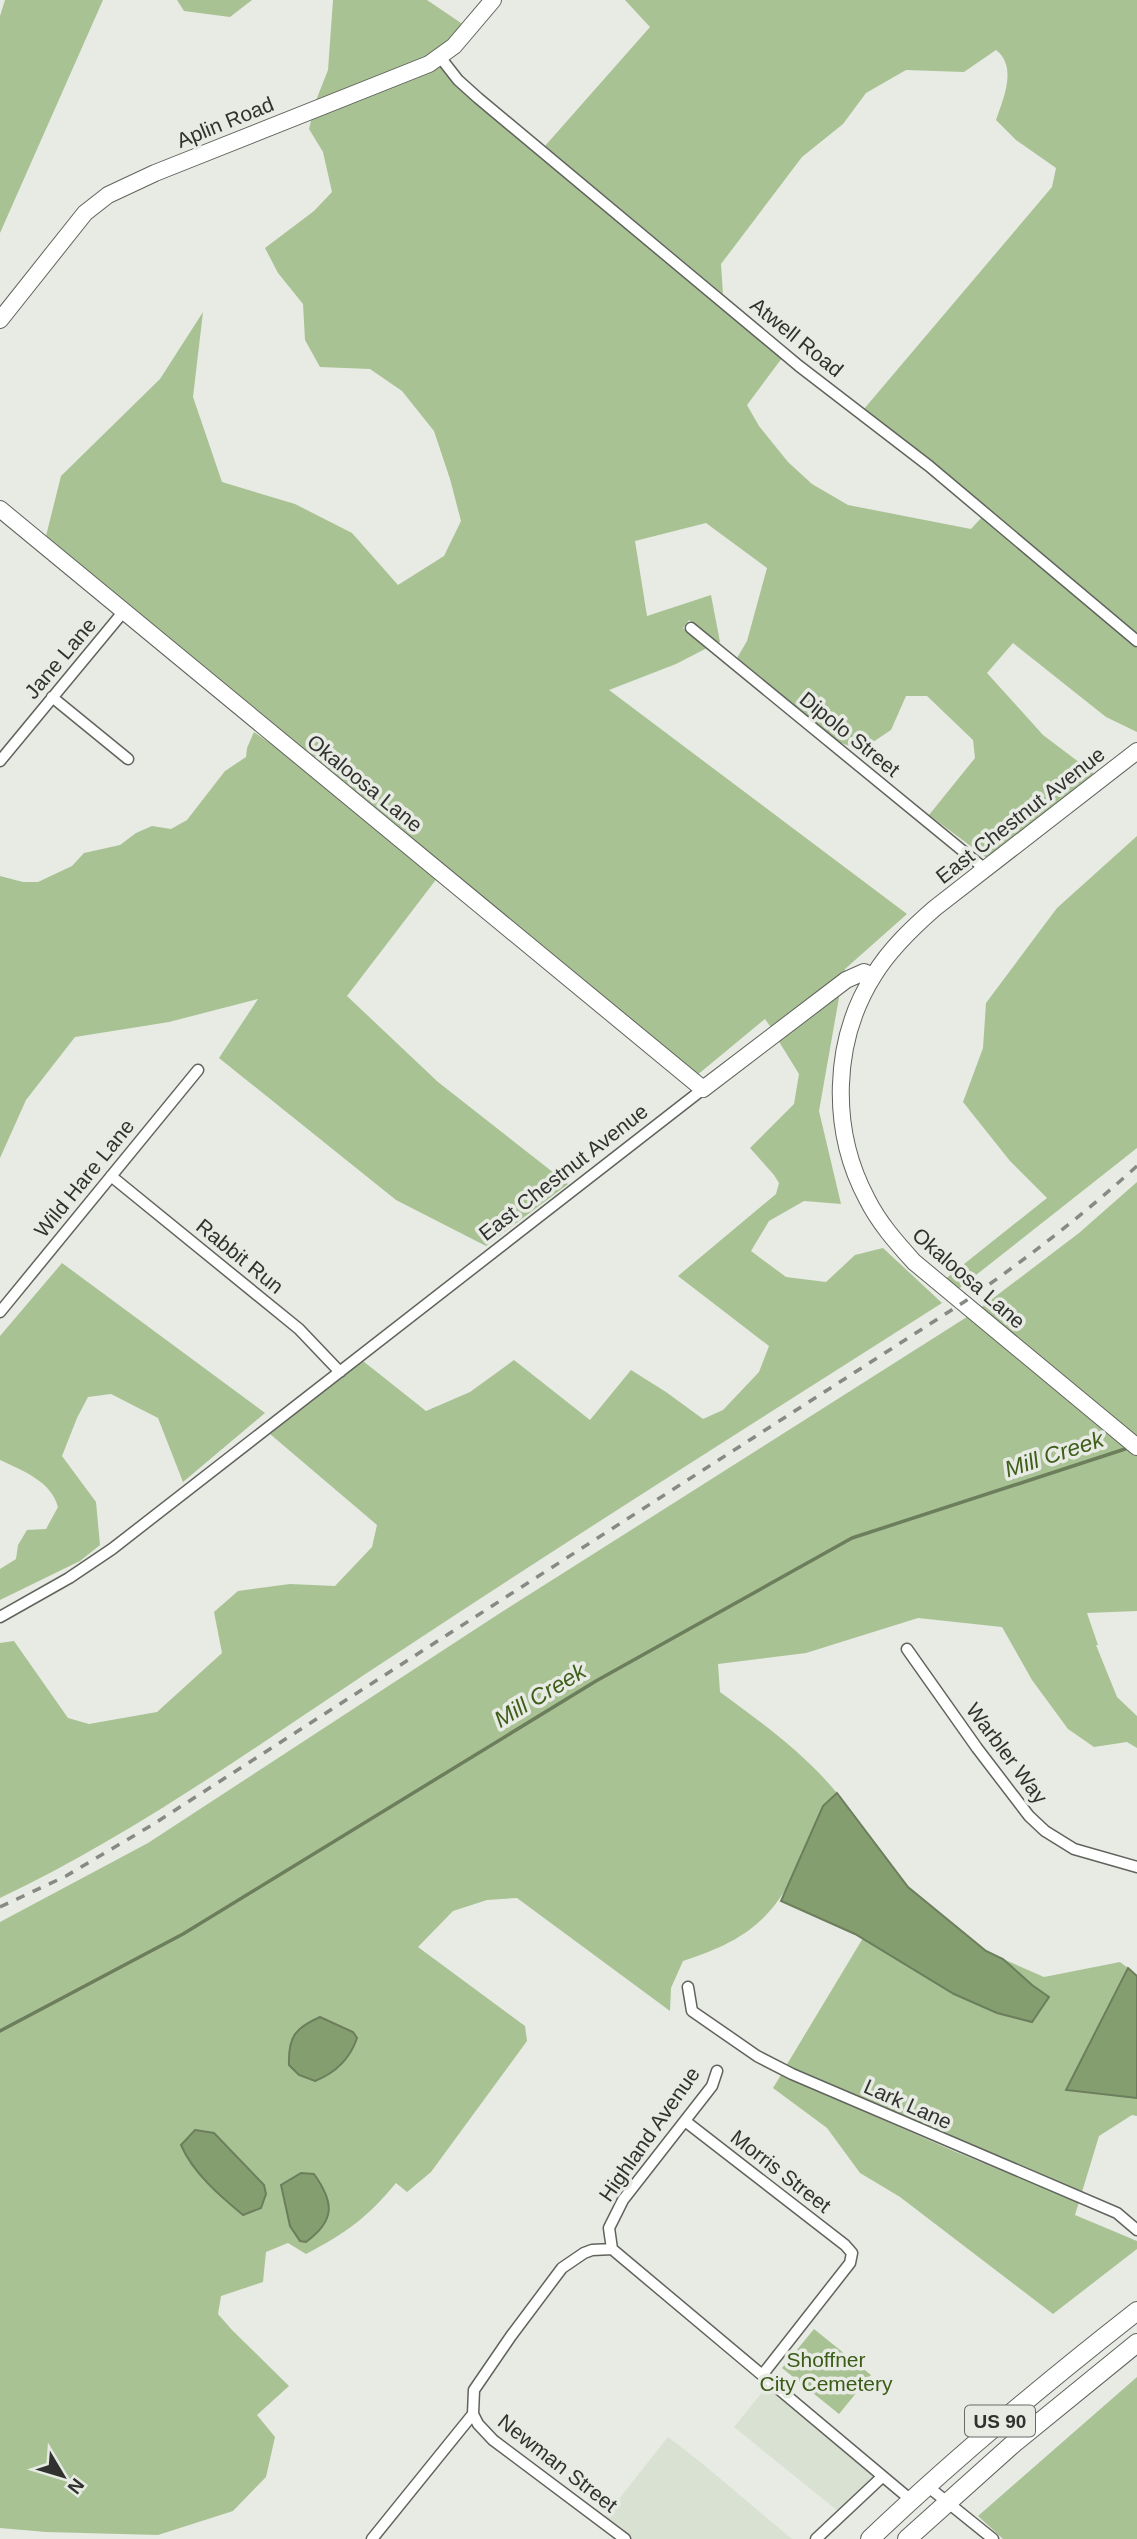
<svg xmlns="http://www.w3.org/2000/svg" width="1137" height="2539" viewBox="0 0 1137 2539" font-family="Helvetica,sans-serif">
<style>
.built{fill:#d9e1d3}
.green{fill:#a9c294;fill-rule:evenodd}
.water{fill:#859e6f;stroke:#6c7e5c;stroke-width:2}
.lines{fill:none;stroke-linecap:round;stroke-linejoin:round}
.stream{stroke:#6c7e5c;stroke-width:3.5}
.street-casing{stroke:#60645d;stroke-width:13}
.secondary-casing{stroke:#60645d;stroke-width:18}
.primary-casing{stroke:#60645d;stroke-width:20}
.street{stroke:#fff;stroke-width:10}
.secondary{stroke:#fff;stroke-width:16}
.primary{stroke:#fff;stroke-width:18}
.rail{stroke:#868984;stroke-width:3.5;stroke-dasharray:9 9;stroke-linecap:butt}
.labels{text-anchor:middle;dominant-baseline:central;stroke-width:7;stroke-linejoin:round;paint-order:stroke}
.shield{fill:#e7ebe4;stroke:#686a65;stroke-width:2}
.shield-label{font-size:19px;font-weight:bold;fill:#31322f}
.street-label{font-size:21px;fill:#31322f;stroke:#e7ebe4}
.park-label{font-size:21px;fill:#3b5b16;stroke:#e7ebe4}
.water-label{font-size:23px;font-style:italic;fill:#3f5e1a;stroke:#e7ebe4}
</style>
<rect width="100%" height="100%" fill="#e7ebe4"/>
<!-- built -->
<path class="built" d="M768 2385 876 2478 839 2512 734 2427Z
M668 2437 704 2465 792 2539H618L599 2524Z"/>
<!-- green -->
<path class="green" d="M5 0H103L0 233V16Z
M177 0H252L230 17 184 11Z
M333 0H427L464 25C427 68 366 82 315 103L328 70Z
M625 0H1137V634L933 462 864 409 1052 187 1056 168 1016 140 996 120C1003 99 1018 67 996 50L964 72 906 70 866 93 843 124 802 157 721 264 723 294 545 146 650 27Z
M439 64 454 83 474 101 782 358 747 405 759 426 788 462 812 484 848 505 971 529 982 517 1137 648V732L1106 717 1013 643 987 673 1043 735 1096 775 988 859 929 815 975 758 973 740 927 696H906L891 730 861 750 838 742 737 658 747 641 767 568 706 523 635 541 647 616 711 595 720 642 718 643 689 620 683 628 707 648 676 664 609 690 907 914 845 969 844 975 772 1029 765 1019 696 1076 467 887 402 829 45 540 61 476 160 379 203 312 193 397 222 482 295 504 352 533 398 585 444 556 461 521 450 479 434 431 402 391 370 369 320 367 305 340 303 304 278 273 265 248 314 211 332 192 323 152 309 129 312 117Z
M254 732 307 769 438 877 347 996 438 1082 568 1184 486 1246 396 1200 219 1058 258 999 169 1022 75 1037 26 1100 0 1158V876L23 882H38L72 866 84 853 120 845 136 833 152 826 171 829 187 820 225 771 246 757 247 748Z
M1137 836V1148L957 1290 944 1280 1047 1198 1010 1161 963 1102 983 1048 986 1003 1057 908Z
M840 992 819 1111 841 1204 804 1201 769 1221 751 1251 786 1277 826 1282 855 1255 883 1248 942 1303C763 1417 582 1531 405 1648 273 1734 143 1830 0 1898V1643L14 1641 68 1718 89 1724 157 1712 222 1653 214 1612 238 1591 290 1584 335 1586 372 1547 377 1525 270 1434 363 1361 426 1411 470 1392 514 1360 590 1420 631 1370 666 1392 703 1419 723 1410 759 1372 769 1346 678 1276 776 1194 779 1183 774 1175 750 1148 794 1104 799 1074 778 1040Z
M1137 1182V1440L979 1309 1079 1233Z
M62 1263 265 1413 183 1482 158 1418 111 1394 88 1397 77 1418 62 1456 96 1502 100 1545 80 1561 0 1600V1569L16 1559 18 1545 27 1530 46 1529 58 1507C51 1481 23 1471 0 1460V1336Z
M970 1315 1137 1454V1611L1087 1613 1098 1645H1096L1117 1697 1137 1716V1748L1127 1742 1094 1747 1068 1729 1032 1680 1002 1627 918 1618 806 1653 718 1664 720 1692C761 1722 804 1753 837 1793 819 1810 813 1831 803 1854 777 1917 748 1940 683 1961L671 1988 670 2011 517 1898 487 1900 453 1911 418 1947 525 2026 527 2041 431 2172 407 2192 396 2183C367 2218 346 2233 306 2254L288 2243 266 2252 263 2282 221 2296 218 2314 232 2330 289 2386 257 2415 275 2437 266 2477 233 2511 158 2535 46 2532 0 2528V1922L148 1843 494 1617ZM320 2018 353 2032 297 2030ZM195 2130 214 2133 256 2176 181 2145ZM281 2185 317 2234 306 2242 300 2241 290 2226Z
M863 1938 954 1994 1049 1997 1032 1985 1003 1959 1044 1977 1120 1962 1128 1968 1066 2089 1137 2098V2116L1132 2115 1099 2136 1082 2192 960 2142 786 2066Z
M781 2075 956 2152 1079 2202 1075 2215 1137 2241V2249L1053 2314 900 2197 860 2173 827 2128 773 2088Z
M814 2329 871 2375 839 2414 782 2368Z
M1137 2377V2539H1003L978 2516Z"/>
<!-- water -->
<path class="water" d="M837 1793 908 1887 986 1951 1003 1959 1032 1985 1049 1997 1032 2022 997 2013 954 1994 855 1934 781 1901 823 1806Z
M1128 1968 1137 1976V2098L1066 2090Z
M320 2017 353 2032 357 2038C350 2059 335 2073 315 2081L299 2075 289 2065C288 2037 295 2028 320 2017Z
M195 2130 214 2133 264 2185 266 2194 261 2208 243 2215C220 2196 193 2173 181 2145Z
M301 2173 314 2174C334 2202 336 2220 306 2242L300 2241 290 2226 281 2185Z"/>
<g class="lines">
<!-- stream -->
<path class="stream" d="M0 2031 183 1934 596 1681 852 1538 1125 1449"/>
<defs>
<path id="street" d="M440 57 458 80 478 98 799 366 929 466 1137 641
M691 628 985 869
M52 697 128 759
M0 761 124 611
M111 1176 299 1329 340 1372
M0 1312 198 1070
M0 1617 69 1578 112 1549 703 1089
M907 1649 977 1748 1029 1816 1045 1831 1074 1849 1137 1867
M688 1987 692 2011 757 2056 792 2074 1117 2213 1137 2230
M685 2121 845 2245 852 2253 850 2263 763 2374
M612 2249 911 2500
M612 2249 609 2228 623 2200 712 2086 717 2071
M473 2414 478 2424 493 2440 625 2539
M926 2485 993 2539
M372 2539 473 2414 474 2390 511 2336 562 2268 584 2253 592 2250 612 2249
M816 2539 882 2477"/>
<path id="secondary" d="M0 320 85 213 108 195 155 173 429 64 454 46 493 0
M0 509 703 1089 846 980 864 972 873 976
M1137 751 935 908C912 928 890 949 874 975 832 1041 830 1130 867 1199 879 1223 896 1242 914 1262L1137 1447"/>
<path id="primary" d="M870 2539C955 2458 1045 2383 1137 2311
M907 2539 1013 2444 1137 2343"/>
</defs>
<!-- street casing -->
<use href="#street" class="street-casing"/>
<!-- secondary casing -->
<use href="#secondary" class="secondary-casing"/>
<!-- primary casing -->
<use href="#primary" class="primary-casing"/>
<!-- street -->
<use href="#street" class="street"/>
<!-- secondary -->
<use href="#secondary" class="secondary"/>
<!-- primary -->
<use href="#primary" class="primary"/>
<!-- rail -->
<path class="rail" d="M0 1907 66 1876 152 1825 964 1302C1025 1260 1082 1216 1137 1166"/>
</g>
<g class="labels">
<!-- shield labels -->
<rect class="shield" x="965" y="2405.5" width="70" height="31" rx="5"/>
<g class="shield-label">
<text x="1000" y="2421">US 90</text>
</g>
<!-- street labels -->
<g class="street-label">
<text transform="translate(225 122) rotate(-22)">Aplin Road</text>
<text transform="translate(797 337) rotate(39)">Atwell Road</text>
<text transform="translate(60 658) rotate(-50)">Jane Lane</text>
<text transform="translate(850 734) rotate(39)">Dipolo Street</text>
<text transform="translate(365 783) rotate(39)">Okaloosa Lane</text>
<text transform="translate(1020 815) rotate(-38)">East Chestnut Avenue</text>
<text transform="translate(563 1172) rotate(-38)">East Chestnut Avenue</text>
<text transform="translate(84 1178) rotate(-51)">Wild Hare Lane</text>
<text transform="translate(240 1256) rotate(39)">Rabbit Run</text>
<text transform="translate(969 1278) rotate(41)">Okaloosa Lane</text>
<text transform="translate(1007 1753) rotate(53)">Warbler Way</text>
<text transform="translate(908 2104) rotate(24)">Lark Lane</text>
<text transform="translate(649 2134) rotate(-55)">Highland Avenue</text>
<text transform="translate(781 2171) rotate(38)">Morris Street</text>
<text transform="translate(558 2463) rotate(38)">Newman Street</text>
</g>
<!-- park labels -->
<g class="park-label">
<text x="826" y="2359">Shoffner<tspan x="826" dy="24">City Cemetery</tspan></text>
</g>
<!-- water labels -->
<g class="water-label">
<text transform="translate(1054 1454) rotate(-18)">Mill Creek</text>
<text transform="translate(540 1695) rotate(-31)">Mill Creek</text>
</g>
</g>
<!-- north arrow -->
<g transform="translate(63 2476) rotate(128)" stroke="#e7ebe4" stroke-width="5" paint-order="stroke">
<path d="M0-5L12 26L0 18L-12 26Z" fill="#31322f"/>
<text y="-10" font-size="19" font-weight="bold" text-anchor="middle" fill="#31322f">N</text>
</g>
</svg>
